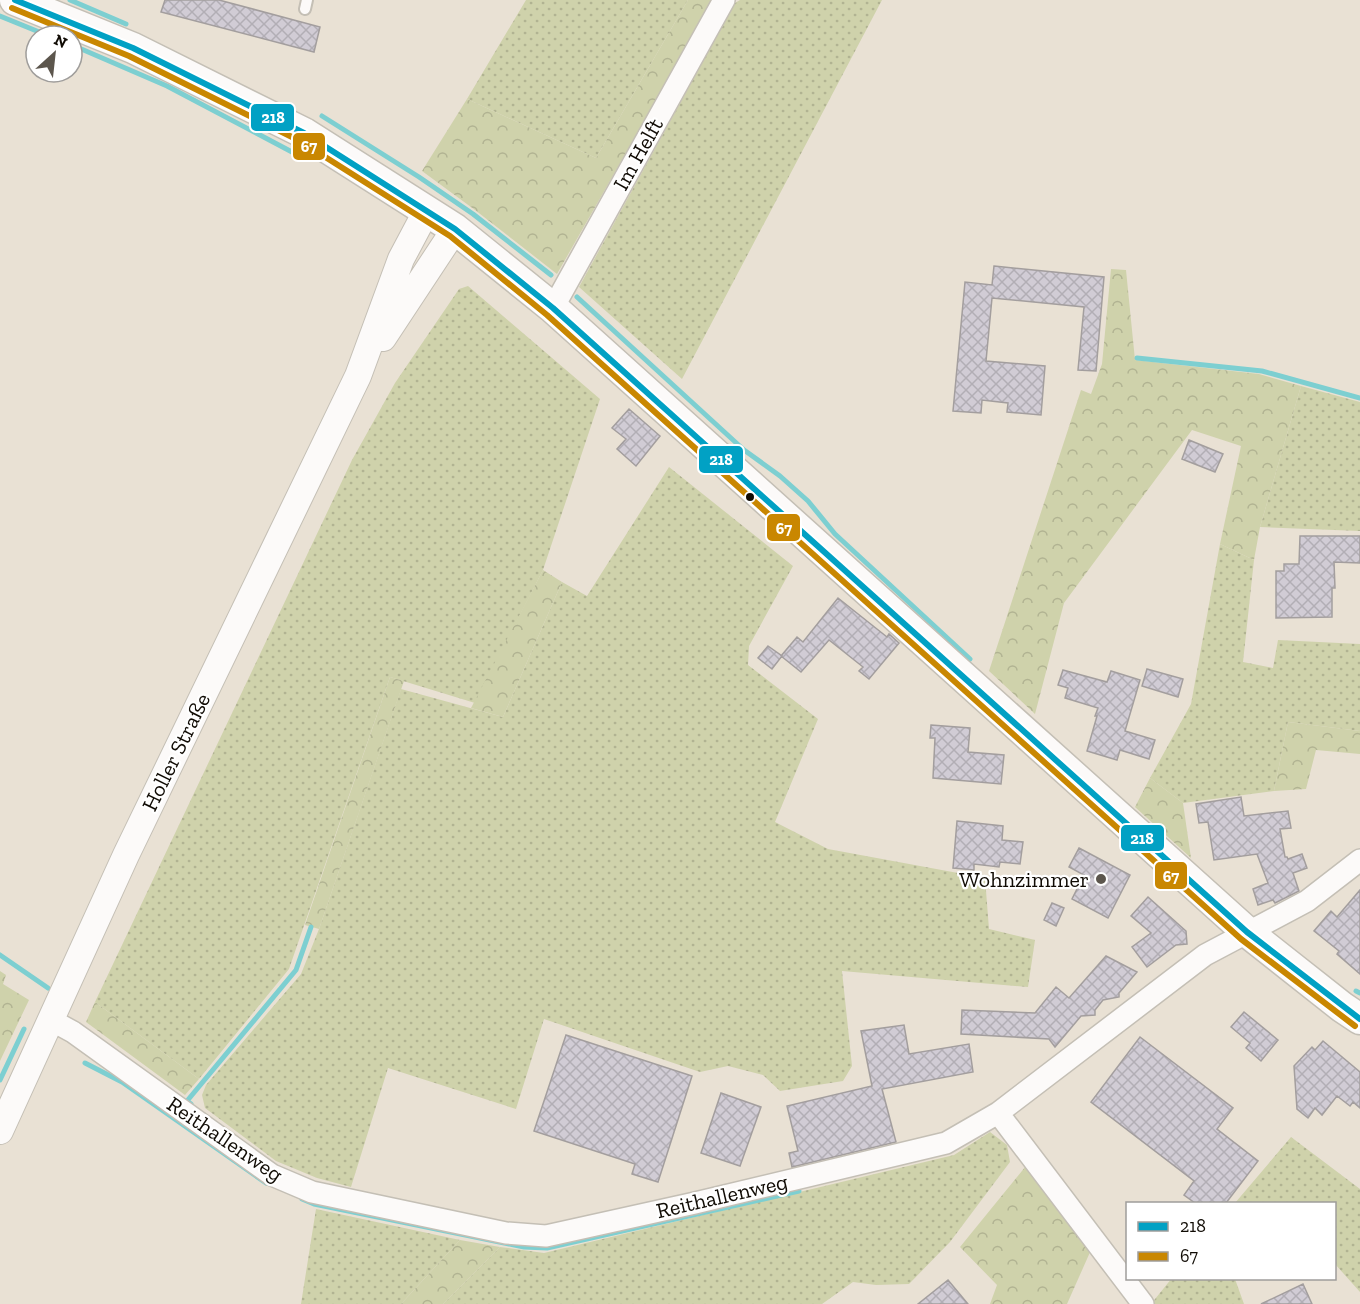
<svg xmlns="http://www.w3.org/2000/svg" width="1360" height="1304" viewBox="0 0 1360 1304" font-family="'Zilla Slab',serif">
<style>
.green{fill:url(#green-dots)}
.forest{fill:url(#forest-crowns)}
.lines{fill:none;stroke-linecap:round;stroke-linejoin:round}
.stream{stroke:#7dcfd1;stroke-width:5}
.building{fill:url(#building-cross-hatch);stroke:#a39e9e;stroke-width:1.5}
.service-casing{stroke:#c4bfb5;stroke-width:14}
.minor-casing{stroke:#c4bfb5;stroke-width:24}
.tertiary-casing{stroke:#c4bfb5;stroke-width:28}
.secondary-casing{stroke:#c4bfb5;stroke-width:33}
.service{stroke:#fcfaf9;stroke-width:10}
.minor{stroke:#fcfaf9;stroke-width:21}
.tertiary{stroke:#fcfaf9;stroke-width:26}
.secondary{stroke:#fcfaf9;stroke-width:30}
.bus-1-casing{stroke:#fff;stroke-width:10}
.bus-2-casing{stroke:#fff;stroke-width:10}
.bus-1{stroke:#01a1c4;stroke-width:6}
.bus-2{stroke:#c98701;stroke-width:6}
.bus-dot{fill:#100b04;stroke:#fff;stroke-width:2}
.poi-dot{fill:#5c564d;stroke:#fff;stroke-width:2}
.labels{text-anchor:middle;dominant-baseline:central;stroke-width:4.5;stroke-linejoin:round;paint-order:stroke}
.street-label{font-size:22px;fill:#100b04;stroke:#fff}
.poi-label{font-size:22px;fill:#100b04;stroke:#fff;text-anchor:end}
.line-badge{stroke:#fff;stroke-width:2}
.badge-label{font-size:16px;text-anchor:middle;font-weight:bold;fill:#fff}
</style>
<defs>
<pattern id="green-dots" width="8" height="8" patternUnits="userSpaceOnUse" patternTransform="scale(1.5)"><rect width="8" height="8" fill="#cfd2ab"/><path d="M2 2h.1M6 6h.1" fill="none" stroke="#b1b392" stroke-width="1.8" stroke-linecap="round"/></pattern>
<pattern id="forest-crowns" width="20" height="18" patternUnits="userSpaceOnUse" patternTransform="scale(1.5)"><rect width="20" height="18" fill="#cfd2ab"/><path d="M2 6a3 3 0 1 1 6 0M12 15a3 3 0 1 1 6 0" fill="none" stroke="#b1b392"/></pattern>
<pattern id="building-cross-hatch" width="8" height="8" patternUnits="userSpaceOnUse" patternTransform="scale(1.5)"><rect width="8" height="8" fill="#d1ccd5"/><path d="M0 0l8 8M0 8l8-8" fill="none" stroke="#b2aeb5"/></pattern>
</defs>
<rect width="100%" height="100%" fill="#e9e1d4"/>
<!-- green -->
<path class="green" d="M526 0H688L596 158 467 99Z
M740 0H882L682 379 579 287 735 3Z
M468 286 600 399 543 570 475 703 390 677 289 969 199 1079 95 1002 352 460 395 383 459 289Z
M1301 386 1360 402V531L1260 527Z
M669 467 793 566 749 646 748 665 818 719 775 822 828 849 985 878 989 929 1035 940 1028 987 842 971 852 1066 843 1081 780 1091 763 1075 728 1066 700 1072 544 1019 516 1109 388 1068 351 1187 317 1178 276 1161 205 1108 202 1095 206 1085 301 974 319 929 401 689 503 717 562 582 587 596Z
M1220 544 1254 560 1243 662 1273 668 1278 640 1360 644V731L1288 722 1274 791 1183 803 1150 778 1191 704Z
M990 1132 1007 1145 1010 1162 950 1242 909 1284 876 1285 853 1282 822 1304H443L500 1247 544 1253 954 1155Z
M1291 1137 1360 1189V1292L1335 1264 1334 1204 1235 1203Z
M316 1209 460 1240 401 1304H301Z
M1172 1278 1235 1279 1244 1304H1151Z"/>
<!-- forest -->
<path class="forest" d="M688 0H713L557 274 475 210 422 171 467 99 596 158Z
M1111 269 1126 270 1135 360 1259 374 1301 386 1260 527 1254 560 1220 544 1241 446 1192 430 1064 603 1035 714 989 671 1081 390 1091 394 1102 364Z
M543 570 562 582 503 717 471 708Z
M390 677 404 681 319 929 305 925Z
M1288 722 1360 731V754L1316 750 1306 789 1274 791Z
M1150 778 1183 803 1191 858 1135 807Z
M0 971 6 975 3 984 29 1000 0 1061Z
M95 1002 199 1079 185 1095 86 1022Z
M1026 1166 1091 1250 1067 1304H990L997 1285 960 1247Z
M460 1240 500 1247 443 1304H401Z"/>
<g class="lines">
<!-- stream -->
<path class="stream" d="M70 0 126 24
M0 16 49 36
M72 45 167 86 292 152
M322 116 419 177 473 214 551 275
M577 297 744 450 780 476 808 501 835 534 970 659
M1137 358 1262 371 1360 398
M0 955 48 988
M1356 991 1360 993
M85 1063 122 1082 266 1183
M0 1080 24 1029
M191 1104 187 1101 296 970 311 927
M302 1199 314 1204 524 1247 547 1248 799 1191"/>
</g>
<!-- building -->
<path class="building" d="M165 0H219L320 27 314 52 161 12Z
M994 266 1104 277 1096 371 1078 370 1084 307 992 298 986 361 1045 366 1041 415 1007 412 1008 403 982 400 981 413 953 411 965 282 992 285Z
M629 409 660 436 636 466 617 449 626 439 612 428Z
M1189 440 1223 454 1215 472 1182 459Z
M1300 536H1360V563L1334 562 1335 588H1332V617L1276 618V571H1284V564H1299Z
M838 598 887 637 889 634 899 643 869 679 859 671 863 667 829 640 801 672 781 656 797 637 803 642Z
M768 646 782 656 772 669 758 658Z
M1147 669 1183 679 1178 697 1142 686Z
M1063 670 1107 682 1111 671 1140 680 1125 731 1155 740 1149 759 1120 750 1117 760 1087 751 1097 716H1095L1098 708 1065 698 1068 688 1058 685Z
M931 725 970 728 968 752 1004 755 1001 784 933 778 935 738H930Z
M1241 797 1244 816 1288 811 1291 828 1280 829 1285 857H1287L1288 859 1302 854 1307 868 1293 873 1299 891 1275 903 1273 900 1258 905 1253 889 1268 883 1257 854 1214 860 1208 822 1199 823 1196 804Z
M957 821 1003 826 1002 840 1023 842 1020 864 1000 862 999 867 974 864V870L953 868Z
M1079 848 1130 875 1108 918 1072 899 1084 875 1069 867Z
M1360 890V974L1337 954 1339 951 1314 931 1331 911 1337 917Z
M1148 897 1186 931 1187 944 1176 945 1147 967 1132 947 1151 933 1131 916Z
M1052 903 1064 908 1056 926 1044 920Z
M1106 956 1137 972 1119 993V997L1103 1000 1095 1010V1015L1081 1016 1055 1047 1049 1039 961 1034 962 1010 1035 1013 1056 987 1069 998Z
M1244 1012 1278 1040 1261 1061 1246 1048 1250 1043 1231 1027Z
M904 1025 909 1054 969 1044 973 1072 882 1089 896 1142 792 1167 789 1153 798 1151 787 1106 872 1086 861 1031Z
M566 1035 692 1076 658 1182 632 1174 635 1164 534 1131Z
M1140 1037 1233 1108 1217 1129 1258 1161 1226 1203H1195L1184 1195 1194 1181 1091 1102Z
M1323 1041 1360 1072V1108L1353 1102 1350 1106 1337 1096 1322 1115 1315 1108 1308 1118 1297 1109 1294 1066 1312 1047 1315 1050Z
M721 1093 761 1107 740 1166 701 1153Z
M948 1280 968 1304H918Z
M1303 1284 1312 1304H1261Z"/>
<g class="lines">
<defs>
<path id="service" d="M305 9 307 0"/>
<path id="minor" d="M553 308 724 0
M51 1020 73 1032 272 1175 312 1192 506 1233 546 1236 695 1203 946 1143 998 1113 1205 955 1307 901 1360 860
M998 1113 1143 1304"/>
<path id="tertiary" d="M383 338 455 229
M0 1131 126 855 358 376 401 259 427 210"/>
<path id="secondary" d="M15 0 133 48 304 133 455 229 553 308 1247 932 1342 1007 1360 1019"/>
</defs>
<!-- service casing -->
<use href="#service" class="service-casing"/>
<!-- minor casing -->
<use href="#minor" class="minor-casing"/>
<!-- tertiary casing -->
<use href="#tertiary" class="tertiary-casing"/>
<!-- secondary casing -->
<use href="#secondary" class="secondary-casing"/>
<!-- service -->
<use href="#service" class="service"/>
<!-- minor -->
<use href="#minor" class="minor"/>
<!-- tertiary -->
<use href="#tertiary" class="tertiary"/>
<!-- secondary -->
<use href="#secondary" class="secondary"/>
<defs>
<path id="bus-1" d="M15 0 133 48 304 133 455 229 553 308 1247 932 1360 1019"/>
<path id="bus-2" d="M12 8 129 56 300 141 450 236 547 315 1241 939 1355 1026"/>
</defs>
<!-- bus-1 casing -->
<use href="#bus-1" class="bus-1-casing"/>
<!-- bus-2 casing -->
<use href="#bus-2" class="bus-2-casing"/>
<!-- bus-1 -->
<use href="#bus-1" class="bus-1"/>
<!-- bus-2 -->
<use href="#bus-2" class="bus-2"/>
</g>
<!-- markers -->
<circle class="bus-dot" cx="750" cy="497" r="5"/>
<circle class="poi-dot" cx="1101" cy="879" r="6"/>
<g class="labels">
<!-- street labels -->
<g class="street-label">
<text transform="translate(638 154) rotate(-61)">Im Helft</text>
<text transform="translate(176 752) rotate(-64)">Holler Straße</text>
<text transform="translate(225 1139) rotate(34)">Reithallenweg</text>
<text transform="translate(722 1196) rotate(-13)">Reithallenweg</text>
</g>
<!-- poi labels -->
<g class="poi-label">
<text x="1089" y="879">Wohnzimmer</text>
</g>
</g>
<g class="line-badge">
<rect x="250" y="103" width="45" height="29" rx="6" fill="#01a1c4"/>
<rect x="292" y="132" width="34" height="29" rx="6" fill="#c98701"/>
<rect x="698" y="445" width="46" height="29" rx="6" fill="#01a1c4"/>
<rect x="766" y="513" width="35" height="29" rx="6" fill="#c98701"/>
<rect x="1120" y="824" width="45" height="28" rx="6" fill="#01a1c4"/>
<rect x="1154" y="861" width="34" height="29" rx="6" fill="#c98701"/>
</g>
<g class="badge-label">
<text x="273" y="123">218</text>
<text x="309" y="152">67</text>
<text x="721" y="465">218</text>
<text x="784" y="534">67</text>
<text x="1142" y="844">218</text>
<text x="1171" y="882">67</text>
</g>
<!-- legend -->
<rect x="1126" y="1202" width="210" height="78" fill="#ffffff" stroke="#9f9d9b" stroke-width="1.5"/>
<rect x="1138" y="1222" width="30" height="9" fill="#01a1c4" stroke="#9f9d9b" stroke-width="1.5"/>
<text x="1180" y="1232" font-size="18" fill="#100b04">218</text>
<rect x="1138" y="1252" width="30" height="9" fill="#c98701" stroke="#9f9d9b" stroke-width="1.5"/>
<text x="1180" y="1262" font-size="18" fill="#100b04">67</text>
<!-- north arrow -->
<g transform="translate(54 54) rotate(27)"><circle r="28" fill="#ffffff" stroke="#9f9d9b" stroke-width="1.5"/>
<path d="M0-4.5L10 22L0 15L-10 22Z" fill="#5c564d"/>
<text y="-9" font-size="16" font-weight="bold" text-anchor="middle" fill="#100b04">N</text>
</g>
</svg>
